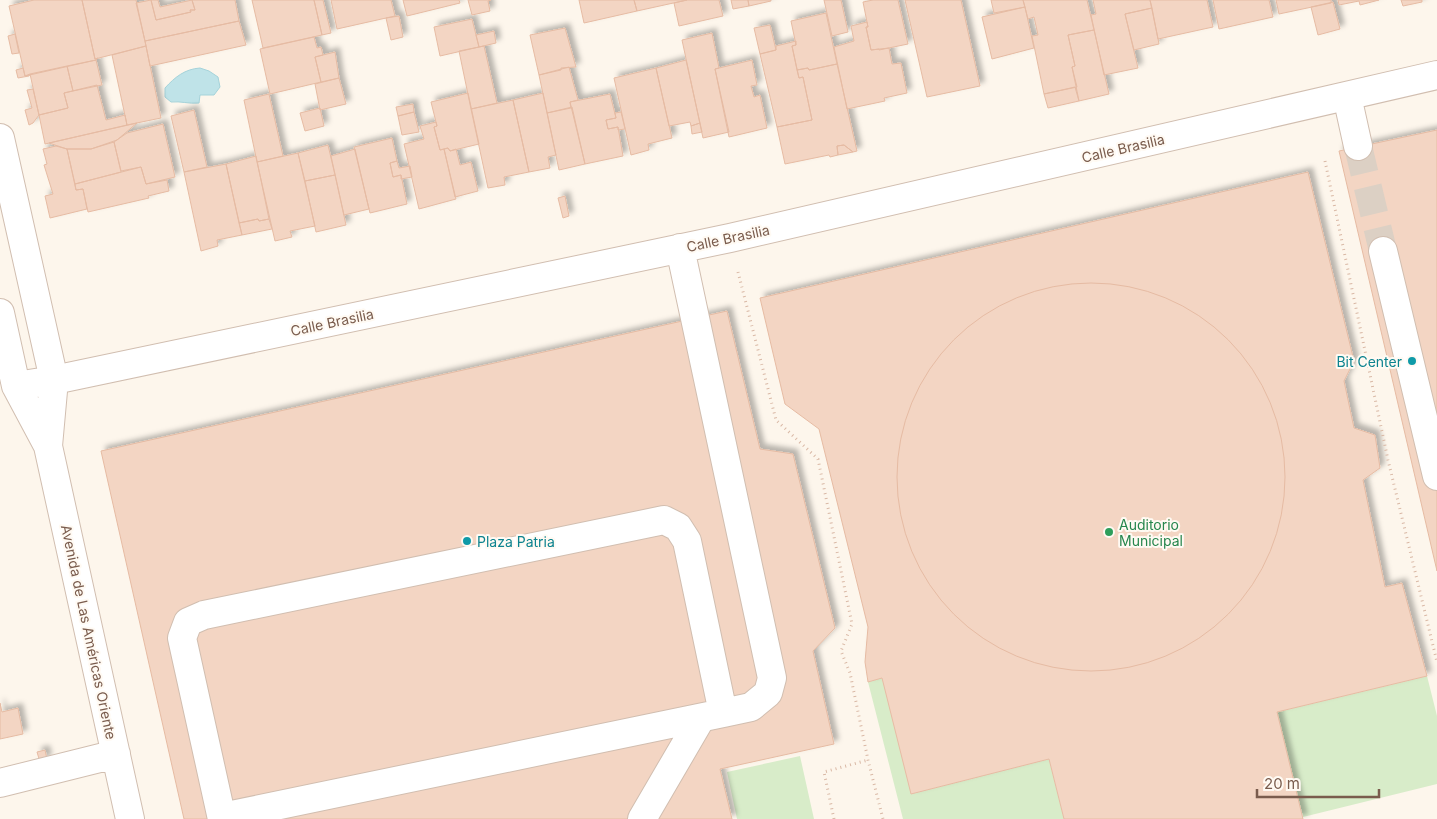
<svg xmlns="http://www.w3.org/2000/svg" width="1437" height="819" viewBox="0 0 1437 819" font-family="Inter,sans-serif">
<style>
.green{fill:#d8ecc9}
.water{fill:#bfe3e8;stroke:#a5d3da}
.building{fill:#f3d5c3;stroke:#e6bba3;filter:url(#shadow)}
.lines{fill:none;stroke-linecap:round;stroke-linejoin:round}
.minor-tunnel{stroke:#dcd0c4;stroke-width:28;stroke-dasharray:28 14;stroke-linecap:butt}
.minor-casing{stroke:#d1beb0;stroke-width:30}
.path{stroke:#d9b8a5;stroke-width:3;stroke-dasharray:1 4;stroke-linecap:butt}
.minor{stroke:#fff;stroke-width:28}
.culture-dot{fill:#0f9aa8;stroke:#fffaf3;stroke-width:2}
.leisure-dot{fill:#2e9e5b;stroke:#fffaf3;stroke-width:2}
.labels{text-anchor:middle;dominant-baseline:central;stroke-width:4;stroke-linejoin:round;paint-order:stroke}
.street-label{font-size:14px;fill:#7a5c4d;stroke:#fffaf3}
.culture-label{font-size:14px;fill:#0d838f;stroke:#fffaf3;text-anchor:end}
.leisure-label{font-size:14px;fill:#27864d;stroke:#fffaf3;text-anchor:start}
</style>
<defs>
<filter id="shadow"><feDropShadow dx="4.5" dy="-4.5" stdDeviation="2.5" flood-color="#0004"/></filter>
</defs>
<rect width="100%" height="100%" fill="#fdf6ec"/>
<!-- green -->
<path class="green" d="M1427 676 1437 716V784L1303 817 1277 712Z
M882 678 911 794 1049 759 1064 819H903L868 682Z
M800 756 814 819H737L727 772Z"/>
<!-- water -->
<path class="water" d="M200 68 209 71 218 77 220 87 214 95H200L199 103C188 104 181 101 171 102L165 97V88C175 77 185 69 200 68Z"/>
<!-- building -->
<path class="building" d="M34 0H82L95 59 98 58 96 60 25 76 9 6Z
M82 0H136L146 46 95 59Z
M151 0H158L160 7 192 0 195 10H190L191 12 156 20Z
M151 0 156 20 191 12 190 10H195L192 0H235L239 21 145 41 136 3Z
M252 0H314L322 35 263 48Z
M314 0H323L331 33 322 35Z
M331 0H391L395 16 337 29Z
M403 0H459L460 3 407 16Z
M468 0H491L488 1 490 11 472 15Z
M579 0H634L637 11 584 23Z
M634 0H687L637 11Z
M687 0H719L723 16 679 26 674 3Z
M731 0H748L749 6 733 9Z
M748 0H771V1L749 6Z
M824 0H841L848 32 832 36Z
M873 0H898L908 44 879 50V49L871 50 866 27H868L863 2Z
M905 0H961L980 86 927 97Z
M991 0H1023L1025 7 994 13Z
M1023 0H1087L1094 30 1068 35 1075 66 1072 67 1077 87 1044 94 1032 36 1038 35 1034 17 1028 19Z
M1093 0H1150L1152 8 1125 14 1138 68 1104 75 1091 15 1096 14Z
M1150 0H1207L1213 27 1158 39Z
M1213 0H1269L1273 17 1219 29Z
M1276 0H1331V3L1279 14Z
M1338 0H1379L1360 5 1359 1 1339 5Z
M1401 0H1422V2L1403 6Z
M1333 2 1340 29 1318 35 1311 7Z
M1025 7 1034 48 992 59 982 17Z
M1152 8 1159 44 1134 50 1125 14Z
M826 13 837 64 809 70 808 68 797 70 792 46 796 45 791 21Z
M399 16 403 37 391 40 386 18Z
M472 19 479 47 440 56 434 27Z
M239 21 246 45 150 66 145 41Z
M867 22 868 27H866L871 50 889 48 892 64 901 63 907 93 884 98 885 101 847 109 834 47 854 41 851 26Z
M770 25 776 50 760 54 754 28Z
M565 28 576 67 561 68V70L539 75 530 35Z
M1094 30 1109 94 1079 101 1072 67 1075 66 1068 35Z
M494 31 496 43 479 47 476 35Z
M712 33 719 68 715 69 729 132 703 138 682 40Z
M15 34 19 53 12 54 8 36Z
M314 37 317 48 321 47 323 55 315 57 321 82 270 94 260 49Z
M796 41V45L792 46 799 78 803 77 812 120 777 127 760 54 776 50V46Z
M146 46 161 118 127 125 112 55Z
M484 46 497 103 471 109 459 51Z
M335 52 339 78 321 82 315 57Z
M96 60 102 85 73 91 67 66Z
M686 60 700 123 691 126 690 122 669 126 656 68Z
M752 60 757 85 751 86 754 97 760 95 767 128 729 137 715 69Z
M837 64 857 151 853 152 844 145 837 146 838 155 830 157 829 155 785 164 777 127 812 120 803 77 799 78 797 70 808 68 809 70Z
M67 66 73 91 64 93 68 108 39 115 30 74Z
M569 67 578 100 570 102 571 108 547 113 539 75Z
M23 68 25 76 30 74 29 76 18 78 16 70Z
M656 68 672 138 648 144 649 150 631 155 614 78Z
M339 78 346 104 320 110 315 84Z
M97 85 106 120 125 115 127 125 45 144 39 115 68 108 64 93Z
M1075 87 1079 101 1048 108 1044 94Z
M33 89 39 115 33 123 29 125 25 110 32 108 27 90Z
M468 93 479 144 450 151 448 148 440 150 434 127 437 126 431 102Z
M543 93 556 155 548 157 550 168 529 172 513 100Z
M269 94 283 156 257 162 244 100Z
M610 94 616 118 606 120 608 129 618 127 623 156 585 164 570 102Z
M513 100 529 172 504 177 505 185 488 188 471 109Z
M413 104 414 112 398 116 396 107Z
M572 107 585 164 559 170 547 113Z
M320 108 324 126 305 131 300 113Z
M194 110 207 167 184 172 171 116Z
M414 112 419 132 402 135 398 116Z
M621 112 625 129 618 130V127L608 129 606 120 616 118 615 113Z
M436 122 437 126 434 127 440 150 444 149 456 199 419 209 404 144 424 139 420 126Z
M137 123 117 140 91 149H67L49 143Z
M700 123 702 132 692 134 691 126Z
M163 124 175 177 146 184 141 167 121 171 114 142 127 133Z
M1437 130V571L1339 151Z
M392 138 397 161 390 163 393 177 401 175 407 204 370 213 354 147Z
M114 142 121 172 75 184 67 149H91Z
M328 145 335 175 305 181 298 153Z
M844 145 853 152 838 155 837 146Z
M56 146 67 149 76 190 83 189 87 209 50 218 45 196 53 194 44 165 47 164 43 149Z
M448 148 450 151 456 149 460 165 471 162 478 191 455 197 444 149Z
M355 149 369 209 344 215 331 156Z
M298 153 315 226 290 231 292 237 275 241 257 162Z
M256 156 269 219 259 221 258 219 239 223 226 164Z
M397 161 399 168 410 166 412 177 401 179V175L393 177 390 163Z
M226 164 242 235 217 240 218 246 201 251 184 172Z
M141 167 146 184 167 180 169 191 148 196 149 198 88 212 83 189 76 190 75 184Z
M1308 172 1354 361 1344 381 1354 428 1375 435 1380 468 1363 480 1385 587 1402 583 1427 676 1277 712 1303 819H1064L1049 759 911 794 882 678 868 682 865 662 868 627 819 429 785 404 760 298Z
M335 175 346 225 316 232 305 181Z
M565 196 569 216 563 218 558 198Z
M258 219 259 221 269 219 272 229 242 235 239 223Z
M897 477a194 194 0 1 1 388 0a194 194 0 1 1-388 0Z
M727 311 760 449 793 454 835 628 813 651 834 744 720 769 732 819H184L101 451Z
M0 703 2 712 18 708 23 734 0 739Z
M45 750 47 759 40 762 37 752Z"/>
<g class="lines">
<!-- minor-tunnel -->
<path class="minor-tunnel" d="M1358 146 1383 251"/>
<defs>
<path id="minor" d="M1347 96 1358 146
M0 138 54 380 48 446
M1383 251 1437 476
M0 313 16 386 48 446 130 819
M16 386 54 380 730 238 1437 75
M0 783 116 754
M222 817 723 713 751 707 768 693 772 678 680 248
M222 819 182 638 188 622 204 615 664 520 678 527 687 541 723 713
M642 819 701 718"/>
</defs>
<!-- minor casing -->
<use href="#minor" class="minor-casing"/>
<!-- path -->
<path class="path" d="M1325 161 1388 460 1437 662
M738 272 776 420 818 459 852 624 841 651 850 673 868 760 883 819
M834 819 824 772 868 760"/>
<!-- minor -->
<use href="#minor" class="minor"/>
</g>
<!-- markers -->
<g class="culture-dot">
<circle cx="1412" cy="361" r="5"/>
<circle cx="467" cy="541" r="5"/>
</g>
<circle class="leisure-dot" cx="1109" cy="532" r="5"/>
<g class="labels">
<!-- street labels -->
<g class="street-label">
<text transform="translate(1123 148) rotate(-13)">Calle Brasilia</text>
<text transform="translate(728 238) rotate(-12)">Calle Brasilia</text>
<text transform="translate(332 322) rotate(-12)">Calle Brasilia</text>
<text transform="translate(89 632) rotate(78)">Avenida de Las Américas Oriente</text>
</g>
<!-- culture labels -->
<g class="culture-label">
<text x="1402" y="361">Bit Center</text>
<text x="477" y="541" text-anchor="start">Plaza Patria</text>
</g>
<!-- leisure labels -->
<g class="leisure-label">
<text x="1119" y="524">Auditorio<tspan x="1119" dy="16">Municipal</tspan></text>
</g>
</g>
<!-- scale -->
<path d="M1257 789v8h122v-8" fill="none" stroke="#7a5c4d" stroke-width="2.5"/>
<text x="1264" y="789" font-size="15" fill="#7a5c4d" stroke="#fffaf3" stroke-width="4" paint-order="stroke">20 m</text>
</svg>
